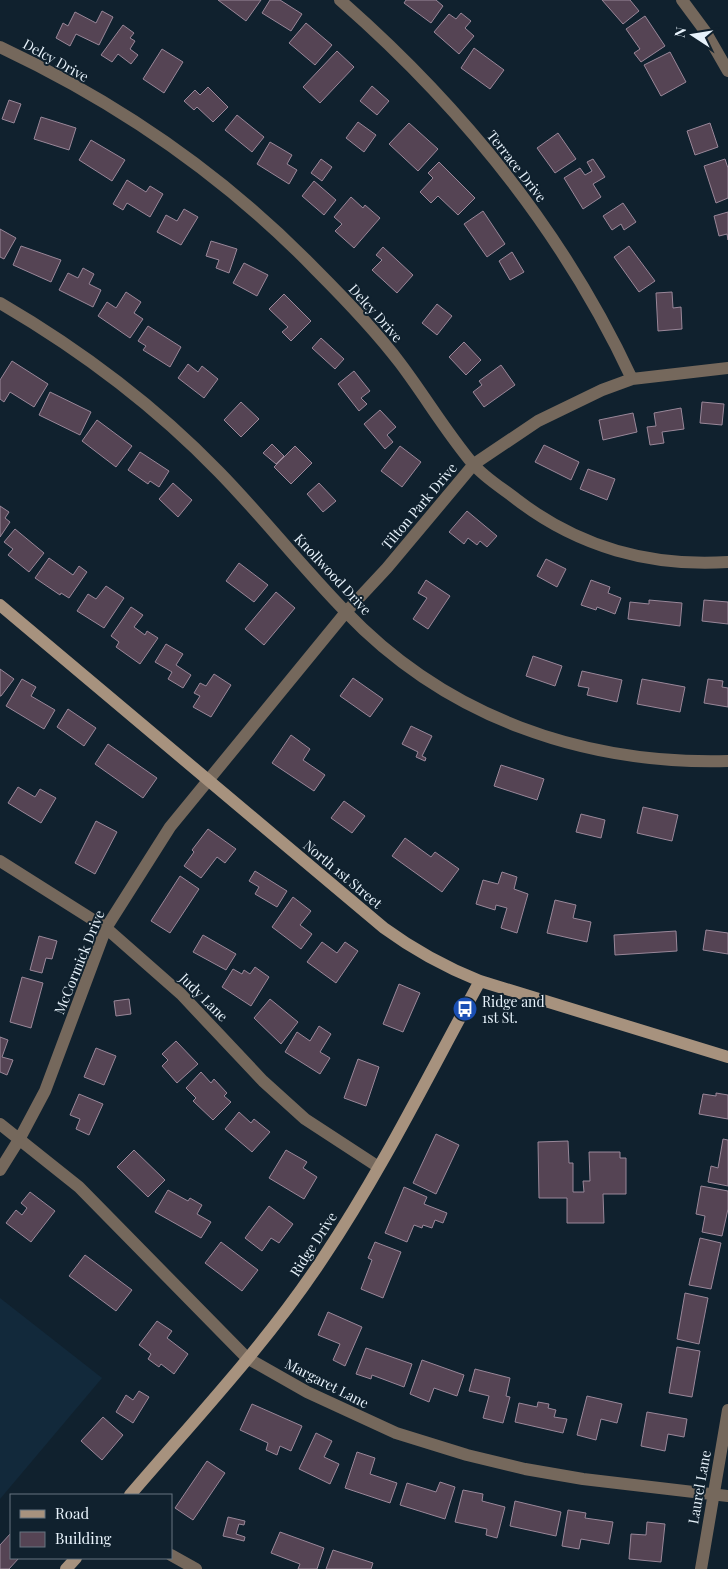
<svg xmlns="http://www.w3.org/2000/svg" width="728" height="1569" viewBox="0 0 728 1569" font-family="'Playfair Display',serif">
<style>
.built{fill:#12293b}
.building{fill:#554454;stroke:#998799}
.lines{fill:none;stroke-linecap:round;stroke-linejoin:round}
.street{stroke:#75685c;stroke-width:12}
.secondary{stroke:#a7927e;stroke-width:12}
.labels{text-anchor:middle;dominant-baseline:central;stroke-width:4;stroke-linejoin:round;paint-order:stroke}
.street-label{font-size:14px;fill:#e7f2fb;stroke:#10212e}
.poi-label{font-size:14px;fill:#e7f2fb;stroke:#10212e;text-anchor:start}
</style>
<rect width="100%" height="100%" fill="#10212e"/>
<!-- built -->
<path class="built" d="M0 1298 102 1378 0 1499Z"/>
<!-- building -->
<path class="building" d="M218 0H261L246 21Z
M270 0H280L302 14 291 31 262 13Z
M406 0H436L443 6 431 23 404 3Z
M602 0H630L639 11 623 24Z
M102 11 113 17 99 45 76 34 70 46 56 38 63 23 68 26 75 12 96 23Z
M461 13 471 21 465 28 474 36 459 54 434 32 449 14 456 19Z
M645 16 665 46 641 62 634 53 640 49 626 29Z
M306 23 332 45 315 65 289 43Z
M123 25 134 33 130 38 135 41 130 49 138 55 131 64 118 54 112 62 101 55Z
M474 48 504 70 490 89 461 68Z
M162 49 183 62 164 93 143 79Z
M337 51 354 67 320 103 303 87Z
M670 52 686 82 661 96 644 65Z
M372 86 389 101 377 115 360 101Z
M208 87 228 107 213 122 197 107 194 110 184 101 195 90 200 95Z
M9 100 21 104 14 123 2 119Z
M237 115 264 137 252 152 225 130Z
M41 117 76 128 69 150 34 139Z
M358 122 376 135 364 152 346 138Z
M409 123 438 149 418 171 389 144Z
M710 123 718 147 695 155 687 131Z
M558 133 576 159 555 173 537 148Z
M91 140 125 160 112 181 79 160Z
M270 142 292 155 287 164 297 170 289 184 257 164Z
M321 159 332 167 322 181 311 173Z
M593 159 605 177 593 184 601 197 583 209 564 178 580 168 585 175 592 171 587 162Z
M725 159 728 168V198L716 203 704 166Z
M439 162 475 198 458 215 438 196 431 203 420 192 433 178 428 173Z
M127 180 146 192 150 186 163 194 150 217 127 203 123 210 113 204Z
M314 181 336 200 324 215 302 196Z
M351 197 363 208 365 205 380 218 354 248 335 231 342 224 334 217Z
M623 203 636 222 624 230 621 224 612 230 603 216Z
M184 209 198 217 181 245 157 232 166 215 177 221Z
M483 211 505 244 487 257 464 224Z
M728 212V240L727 234 719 236 714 216Z
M0 229 16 238 4 259 0 257Z
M211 241 237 249 229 273 216 268 219 260 206 256Z
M21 246 61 260 51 282 13 265Z
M629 246 655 281 639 292 614 257Z
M383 247 413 275 397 293 372 270 382 260 376 255Z
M512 252 524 272 510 280 499 261Z
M244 263 268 275 257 296 233 283Z
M83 268 94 274 89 284 101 290 93 307 59 290 68 273 78 278Z
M126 292 141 302 134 313 143 319 130 338 98 316 107 302 116 308Z
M672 292 673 308 681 307 682 329 658 331 656 293Z
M284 294 311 321 291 341 282 332 288 327 269 309Z
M437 304 452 316 437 335 422 323Z
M148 326 181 347 170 367 143 350 146 346 138 341Z
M321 338 344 359 335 369 312 348Z
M464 342 481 360 466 375 449 357Z
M12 361 48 384 34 407 10 392 4 402 0 399V380Z
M188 364 198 372 202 366 218 379 204 398 178 378Z
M501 365 515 385 484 407 473 392 482 385 479 381Z
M354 371 370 391 361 398 367 404 359 411 338 384Z
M50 392 91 412 80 435 39 415Z
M241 402 259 419 241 437 224 420Z
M702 402 724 404 722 425 700 423Z
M681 408 684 429 662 432 664 443 650 445 647 427 656 426 654 413Z
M380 410 396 427 387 435 393 442 385 449 364 424Z
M633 413 637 432 603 440 599 420Z
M97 420 132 446 116 467 82 441Z
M272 444 284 456 276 464 263 453Z
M544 445 579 462 571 480 535 462Z
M295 446 312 463 291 484 274 467Z
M400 446 421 462 402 487 381 471Z
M140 452 169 471 159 487 150 481 148 484 128 470Z
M588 469 615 479 607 500 580 489Z
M173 483 192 500 178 517 159 499Z
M319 483 336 501 323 512 307 494Z
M0 506 9 512 5 518 10 522 0 537Z
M467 511 497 536 487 547 480 541 477 545 468 538 464 544 449 532Z
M15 529 44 553 29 572 8 555 13 549 4 542Z
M49 558 73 575 79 566 87 572 69 598 61 593 60 595 35 578Z
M546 559 566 569 557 587 537 576Z
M239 563 268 585 254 602 226 581Z
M426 580 450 596 428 629 413 619 427 598 418 593Z
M591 580 610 587 608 593 621 598 615 614 597 607 596 610 581 605Z
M106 586 124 598 104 628 77 611 88 594 96 599Z
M276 592 295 608 264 645 245 629Z
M649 600 682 603 680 626 628 619 630 602 649 604Z
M704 600 728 602V624L702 621Z
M131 607 143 615 134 627 145 635 147 631 158 638 140 664 116 647 119 642 111 636Z
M166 644 183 654 176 665 191 675 183 688 168 679 172 672 155 662Z
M533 656 562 666 555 686 526 676Z
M0 669 14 679 1 696H0Z
M582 671 622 680 617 702 587 695 589 688 578 686Z
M214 674 231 685 211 717 193 707 200 696 194 693 200 683 206 686Z
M353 678 383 699 370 717 340 696Z
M22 679 36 687 31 696 55 710 44 729 6 706Z
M642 679 685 687 680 712 637 704Z
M708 679 723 681 722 687 728 688V707L704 703Z
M68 709 96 728 84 746 57 727Z
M411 726 432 736 422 756 426 758 425 761 416 757 418 752 402 744Z
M291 735 310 749 303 760 325 775 314 791 272 763Z
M108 744 157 778 143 798 95 764Z
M501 765 544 779 537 800 494 786Z
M18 787 35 797 40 789 56 798 41 823 8 803Z
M344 801 365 816 352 833 331 818Z
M643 807 678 815 672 841 637 833Z
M581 814 605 820 601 838 576 832Z
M96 821 117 832 95 874 75 863Z
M208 829 236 849 225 863 217 857 201 878 184 866 194 852 192 850Z
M405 838 431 857 435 852 459 869 442 892 392 856Z
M255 871 287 891 277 907 255 894 259 887 249 881Z
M502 872 517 877 514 889 528 894 517 933 501 928 507 908 496 905 495 910 476 904 483 880 498 884Z
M180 876 199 889 170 933 151 921Z
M293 897 311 911 300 925 312 934 301 949 272 927Z
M555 900 576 905 573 918 591 922 587 942 547 933Z
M706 930 728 933V954L703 950Z
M676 931 677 951 615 955 614 935Z
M203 935 236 954 226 970 193 952Z
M39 936 57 941 52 959 46 958 42 973 30 970Z
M322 942 337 953 345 942 358 951 336 983 307 962Z
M255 967 269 977 251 1006 222 987 233 969 242 974 244 970 250 974Z
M22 977 43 983 31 1028 10 1022Z
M399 984 420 993 403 1032 383 1024Z
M129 999 131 1014 116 1016 114 1001Z
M270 999 298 1022 281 1044 254 1018Z
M319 1026 331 1034 320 1052 330 1058 320 1074 285 1052 297 1032 310 1041Z
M0 1037 8 1040 2 1057 13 1060 7 1075 0 1072Z
M176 1041 198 1064 177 1083 162 1066 168 1060 162 1054Z
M96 1048 116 1056 104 1085 84 1077Z
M358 1059 379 1067 366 1106 344 1098Z
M201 1072 211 1083 214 1079 227 1093 224 1096 231 1102 213 1120 193 1101 196 1098 186 1088Z
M716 1093 728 1095V1119L699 1114 703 1094 716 1096Z
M79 1094 103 1104 89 1135 76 1129 80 1119 70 1115Z
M239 1112 251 1123 254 1119 270 1132 252 1152 225 1129Z
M436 1134 459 1145 436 1194 413 1183Z
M723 1139 728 1140V1186L708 1182 711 1166 718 1168Z
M568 1141 569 1163H573V1192H584L583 1181H590L589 1152H620V1158H626V1194H603L604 1223H567V1198H539L538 1142Z
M134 1150 165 1180 148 1197 117 1167Z
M286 1150 307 1162 303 1168 317 1177 304 1199 269 1178Z
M701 1186 728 1191V1209L722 1236 702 1232 705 1216 696 1214Z
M404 1187 427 1197 424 1204 447 1213 443 1223 435 1220 432 1228 423 1225 422 1228 414 1225 407 1242 385 1233Z
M168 1190 188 1201 190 1198 202 1205 197 1214 211 1222 201 1238 155 1212Z
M30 1192 55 1211 31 1242 6 1223 16 1210 22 1215 27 1208 21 1203Z
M269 1206 293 1224 279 1243 271 1238 262 1251 245 1238Z
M700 1238 721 1243 711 1289 689 1285Z
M221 1242 258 1270 242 1291 205 1263Z
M375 1242 401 1252 383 1298 361 1289 372 1260 368 1258Z
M85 1255 132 1290 116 1311 69 1276Z
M685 1293 708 1298 699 1344 677 1339Z
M328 1312 362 1327 345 1366 333 1360 340 1344 318 1335Z
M157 1321 172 1331 167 1338 188 1354 174 1374 161 1364 159 1367 148 1359 151 1354 139 1345Z
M677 1347 700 1351 692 1397 669 1393Z
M366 1348 412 1364 404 1387 372 1375 371 1379 356 1374Z
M422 1360 464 1375 457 1396 434 1388 429 1402 410 1394Z
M475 1369 510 1378 506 1396 510 1397 503 1423 483 1418 489 1396 469 1391Z
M139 1391 149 1397 133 1423 116 1412 126 1395 133 1400Z
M587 1396 622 1404 617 1423 601 1419 596 1440 577 1435Z
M538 1402 549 1404 548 1408 556 1410 554 1417 567 1419 563 1433 515 1422 519 1403 537 1407Z
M252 1404 302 1426 291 1451 280 1446 277 1455 266 1450 268 1443 240 1430Z
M647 1412 687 1419 684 1437 668 1434 665 1451 641 1446Z
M103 1417 123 1435 102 1460 81 1441Z
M316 1433 332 1441 324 1457 339 1464 330 1484 299 1469Z
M357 1452 375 1458 370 1474 397 1483 390 1503 345 1488Z
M207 1461 225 1473 193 1520 175 1508Z
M440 1482 455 1487 445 1519 400 1505 407 1483 436 1492Z
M463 1490 483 1494 482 1501 505 1507 497 1538 486 1535 487 1529 455 1522Z
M515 1501 561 1512 556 1536 510 1526Z
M568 1510 586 1513 585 1518 613 1522 609 1544 581 1539 579 1549 562 1546Z
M228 1517 245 1521 244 1525 239 1524 236 1534 245 1537 244 1541 223 1536Z
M647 1522 665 1524 661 1562 629 1559 631 1534 646 1535Z
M280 1532 324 1548 317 1569H298L300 1564 271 1553Z
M11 1533V1558H19L9 1569H0V1545Z
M333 1550 373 1563 371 1569H326Z"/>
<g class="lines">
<!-- street -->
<path class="street" d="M340 0C461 106 564 233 632 379
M682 0 705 31 728 71
M0 47C117 102 226 177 316 270 345 299 375 330 400 363 425 396 446 432 473 464 485 478 502 488 516 499 578 547 651 567 728 562
M0 303C79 349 155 406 219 472 263 517 301 566 345 611 446 717 583 765 728 761
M0 861 106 928 181 994 263 1081 305 1119 377 1166
M0 1124 79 1187 247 1358 307 1392 396 1433 467 1455 525 1469 583 1479 728 1496
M0 1170 20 1138 45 1091 106 928 170 827 346 612 387 568 474 464 538 421 602 390 632 379 728 368
M171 1555 196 1569
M701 1569 728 1410"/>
<!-- secondary -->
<path class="secondary" d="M0 605 384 928C414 950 445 967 480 981L728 1057
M130 1495C196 1418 267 1343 323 1258 382 1170 429 1074 480 981
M66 1569 76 1558"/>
</g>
<!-- icons -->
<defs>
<symbol id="bus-disc" viewBox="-11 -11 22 22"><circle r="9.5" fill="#1a4fb4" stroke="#10212e"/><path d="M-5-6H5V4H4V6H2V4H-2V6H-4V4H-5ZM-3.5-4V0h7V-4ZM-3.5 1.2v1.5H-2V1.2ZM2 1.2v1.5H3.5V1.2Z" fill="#fff"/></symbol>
</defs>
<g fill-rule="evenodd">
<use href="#bus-disc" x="451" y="995" width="28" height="28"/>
</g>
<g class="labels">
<!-- street labels -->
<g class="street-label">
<text transform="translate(56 60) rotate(29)">Delcy Drive</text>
<text transform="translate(517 166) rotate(52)">Terrace Drive</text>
<text transform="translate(376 313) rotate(48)">Delcy Drive</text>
<text transform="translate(419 506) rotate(-50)">Tilton Park Drive</text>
<text transform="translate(333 574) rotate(47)">Knollwood Drive</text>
<text transform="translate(343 874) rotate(40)">North 1st Street</text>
<text transform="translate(79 962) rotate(-68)">McCormick Drive</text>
<text transform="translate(204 997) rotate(45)">Judy Lane</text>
<text transform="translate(313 1244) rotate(-57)">Ridge Drive</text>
<text transform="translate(327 1383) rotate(27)">Margaret Lane</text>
<text transform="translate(699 1487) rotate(-80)">Laurel Lane</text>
</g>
<!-- poi labels -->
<g class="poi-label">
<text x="482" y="1001">Ridge and<tspan x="482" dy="16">1st St.</tspan></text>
</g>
</g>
<!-- legend -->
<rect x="10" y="1494" width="162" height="65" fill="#10212e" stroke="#667580"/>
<rect x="20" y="1510" width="25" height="8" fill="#a7927e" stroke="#667580"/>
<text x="55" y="1519" font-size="15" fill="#e7f2fb">Road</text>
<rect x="20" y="1532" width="25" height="15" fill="#554454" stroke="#667580"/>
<text x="55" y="1544" font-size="15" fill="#e7f2fb">Building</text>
<!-- north arrow -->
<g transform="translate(693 35) rotate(282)" stroke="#10212e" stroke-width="4" paint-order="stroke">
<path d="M0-4L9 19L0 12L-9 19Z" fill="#e7f2fb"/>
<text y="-8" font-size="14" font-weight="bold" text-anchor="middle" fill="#e7f2fb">N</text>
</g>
</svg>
